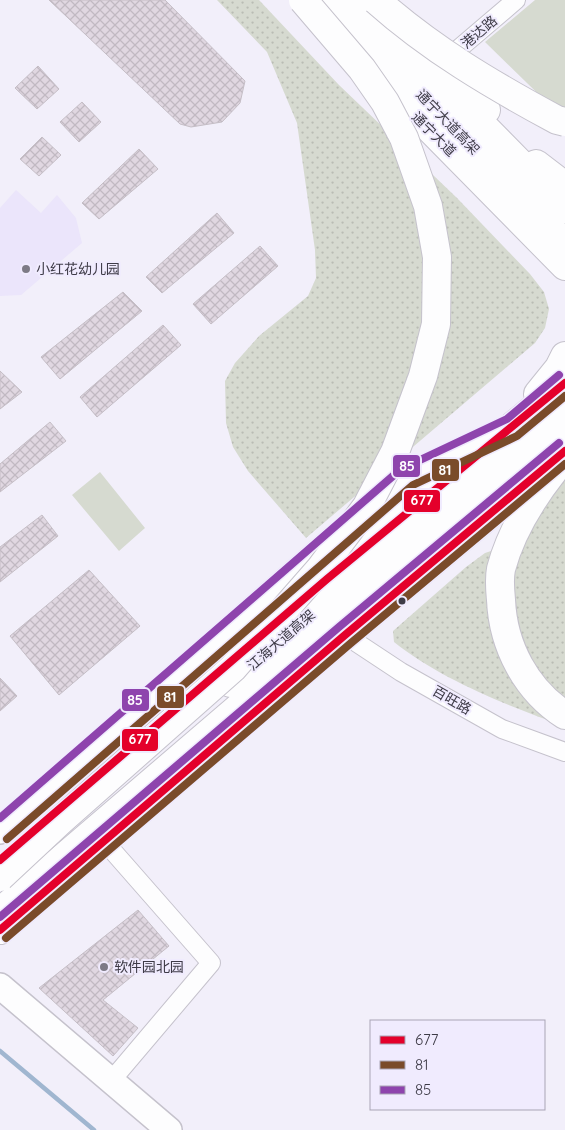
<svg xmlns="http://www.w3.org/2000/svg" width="565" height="1130" viewBox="0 0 565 1130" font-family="Quicksand,'Noto Sans SC',sans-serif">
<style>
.built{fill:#ebe5fb}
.green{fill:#d6dad0}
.park{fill:url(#park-dots)}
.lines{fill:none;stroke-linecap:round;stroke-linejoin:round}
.stream{stroke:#a0b6d0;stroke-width:4.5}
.building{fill:url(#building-cross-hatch);stroke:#c5bec6}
.street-casing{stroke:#c5c2cc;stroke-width:20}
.secondary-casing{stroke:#c5c2cc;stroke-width:28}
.primary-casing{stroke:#c5c2cc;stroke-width:30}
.highway-casing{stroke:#c5c2cc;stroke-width:30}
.street{stroke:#fdfdfe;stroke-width:18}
.secondary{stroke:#fdfdfe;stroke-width:25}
.primary{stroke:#fdfdfe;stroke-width:28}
.highway{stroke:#fdfdfe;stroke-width:28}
.highway-bridge-casing{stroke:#c5c2cc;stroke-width:30;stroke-linecap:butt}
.highway-bridge{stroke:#fdfdfe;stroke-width:28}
.bus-1-casing{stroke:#f0ebfe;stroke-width:11}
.bus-2-casing{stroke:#f0ebfe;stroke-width:11}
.bus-3-casing{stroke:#f0ebfe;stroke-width:11}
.bus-1{stroke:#e4002b;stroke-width:8}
.bus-2{stroke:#7a4b2a;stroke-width:8}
.bus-3{stroke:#8e44ad;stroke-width:8}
.poi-dot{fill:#7d7a86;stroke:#f0ebfe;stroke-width:2}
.bus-dot{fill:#3e3b47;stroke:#f0ebfe;stroke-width:2}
.labels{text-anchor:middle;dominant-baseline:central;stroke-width:4;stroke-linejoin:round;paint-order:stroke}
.street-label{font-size:14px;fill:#3e3b47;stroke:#f0ebfe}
.poi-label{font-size:14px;fill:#3e3b47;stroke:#f0ebfe;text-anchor:start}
.line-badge{stroke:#f0ebfe;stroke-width:2}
.badge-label{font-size:14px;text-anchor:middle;font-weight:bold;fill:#fff}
</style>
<defs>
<pattern id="park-dots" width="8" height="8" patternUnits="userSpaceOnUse" patternTransform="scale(1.25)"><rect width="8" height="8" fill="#d6dad0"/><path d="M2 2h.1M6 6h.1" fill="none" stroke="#b9bcb4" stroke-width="1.8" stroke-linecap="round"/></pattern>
<pattern id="building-cross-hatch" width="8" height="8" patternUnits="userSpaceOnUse" patternTransform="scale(1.25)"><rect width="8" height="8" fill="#e0d7e1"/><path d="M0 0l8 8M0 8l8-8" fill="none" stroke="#c1b9c2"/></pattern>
</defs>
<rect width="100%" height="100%" fill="#f2effa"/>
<!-- built -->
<path class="built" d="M16 190 41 213 57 195 76 218 82 243 21 295 0 296V208Z"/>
<!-- green -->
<path class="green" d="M535 0H565V120L485 42Z
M100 472 145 528 119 551 72 495Z"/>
<!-- park -->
<path class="park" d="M217 0H259L339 85 457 198 530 274 544 292 549 309 545 328 535 343 306 538 248 471 233 447 226 423 225 381 235 363 259 336 308 296 316 278 315 250 297 123 267 52Z
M565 479V726C510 707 440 679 394 642L393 631 466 567 485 553 500 548Z"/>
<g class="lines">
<!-- stream -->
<path class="stream" d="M0 1051 94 1130"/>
</g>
<!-- building -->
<path class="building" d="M49 0H165L245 81 240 103 222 122 191 127 180 124Z
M38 66 59 89 37 109 15 88Z
M82 102 101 122 79 142 60 122Z
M42 137 61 155 39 176 20 159Z
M139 149 158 169 99 219 82 203Z
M217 213 234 233 162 293 146 277Z
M260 246 278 266 211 324 193 304Z
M123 292 142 311 60 379 41 357Z
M163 325 181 345 97 417 80 397Z
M0 371 22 392 0 409Z
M50 422 66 441 0 492V464Z
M42 515 58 536 0 582V547Z
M89 570 140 626 59 695 10 636Z
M0 678 17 696 0 711Z
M138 910 169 946 103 1000 138 1028 113 1056 39 988Z"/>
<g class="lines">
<defs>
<path id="street" d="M442 63 516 0
M345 635 401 672 502 729 565 752
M104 841 211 963 111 1081"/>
<path id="secondary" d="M364 513 407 477 492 436
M0 831 334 539
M0 986 169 1130"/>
<path id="primary" d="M428 48 486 110
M372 70 565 266
M536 164 565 186
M538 394 559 368 565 356
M304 599 565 383
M0 930 345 635 556 459"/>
<path id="highway" d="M332 0 565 244
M359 0 565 209
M565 457C537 490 512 527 501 569 499 579 500 590 501 600 503 646 526 690 565 715
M231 683 339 590 565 402
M0 912 341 620 565 434"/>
</defs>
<!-- street casing -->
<use href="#street" class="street-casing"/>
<!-- secondary casing -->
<use href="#secondary" class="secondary-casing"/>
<!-- primary casing -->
<use href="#primary" class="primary-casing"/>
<!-- highway casing -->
<use href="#highway" class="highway-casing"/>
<!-- street -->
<use href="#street" class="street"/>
<!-- secondary -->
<use href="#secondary" class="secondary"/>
<!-- primary -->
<use href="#primary" class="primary"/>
<!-- highway -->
<use href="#highway" class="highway"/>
<defs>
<path id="highway-bridge" d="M376 0C431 49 492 85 557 120L565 122
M0 877 60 821 233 668 320 569 367 506 395 452 423 376 436 324 437 257 428 206 404 138 385 102 362 69 303 0"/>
</defs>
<!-- highway-bridge casing -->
<use href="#highway-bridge" class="highway-bridge-casing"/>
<!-- highway-bridge -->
<use href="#highway-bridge" class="highway-bridge"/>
<defs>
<path id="bus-1" d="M0 860 327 579 565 383
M0 930 345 635 565 451"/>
<path id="bus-2" d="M7 839 413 485 517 436 565 396
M6 938 351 643 565 464"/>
<path id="bus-3" d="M0 818 401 469 507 419 559 375
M0 917 339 627 559 443"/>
</defs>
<!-- bus-1 casing -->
<use href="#bus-1" class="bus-1-casing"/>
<!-- bus-2 casing -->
<use href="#bus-2" class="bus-2-casing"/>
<!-- bus-3 casing -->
<use href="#bus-3" class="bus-3-casing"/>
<!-- bus-1 -->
<use href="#bus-1" class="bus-1"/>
<!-- bus-2 -->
<use href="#bus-2" class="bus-2"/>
<!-- bus-3 -->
<use href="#bus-3" class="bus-3"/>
</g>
<!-- markers -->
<g class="poi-dot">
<circle cx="26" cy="269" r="5"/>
<circle cx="104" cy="967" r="5"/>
</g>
<circle class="bus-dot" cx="402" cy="601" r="4.5"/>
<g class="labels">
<!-- street labels -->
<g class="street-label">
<text transform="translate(479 32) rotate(-40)">港达路</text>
<text transform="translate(448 122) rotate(46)">通宁大道高架</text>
<text transform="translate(434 134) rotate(45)">通宁大道</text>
<text transform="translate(281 640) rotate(-41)">江海大道高架</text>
<text transform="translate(452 700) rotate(30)">百旺路</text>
</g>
<!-- poi labels -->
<g class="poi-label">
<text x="36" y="269">小红花幼儿园</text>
<text x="114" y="967">软件园北园</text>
</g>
</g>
<g class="line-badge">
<rect x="392" y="454" width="29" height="24" rx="5" fill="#8e44ad"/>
<rect x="431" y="458" width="29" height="24" rx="5" fill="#7a4b2a"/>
<rect x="403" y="489" width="38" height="24" rx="5" fill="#e4002b"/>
<rect x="156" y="685" width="29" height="24" rx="5" fill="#7a4b2a"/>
<rect x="121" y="688" width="29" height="24" rx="5" fill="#8e44ad"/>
<rect x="121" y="728" width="38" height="24" rx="5" fill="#e4002b"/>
</g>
<g class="badge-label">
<text x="407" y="471">85</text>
<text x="445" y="475">81</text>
<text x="422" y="505">677</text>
<text x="170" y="702">81</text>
<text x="135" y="705">85</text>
<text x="140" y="744">677</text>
</g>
<!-- legend -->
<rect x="370" y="1020" width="175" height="90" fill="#f0ebfe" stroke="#a9a5b5"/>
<rect x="380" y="1036" width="25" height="8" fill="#e4002b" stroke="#a9a5b5"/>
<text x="415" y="1045" font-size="15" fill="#3e3b47">677</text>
<rect x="380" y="1061" width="25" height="8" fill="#7a4b2a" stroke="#a9a5b5"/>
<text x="415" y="1070" font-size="15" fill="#3e3b47">81</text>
<rect x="380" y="1086" width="25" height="8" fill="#8e44ad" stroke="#a9a5b5"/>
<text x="415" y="1095" font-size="15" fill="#3e3b47">85</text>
</svg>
